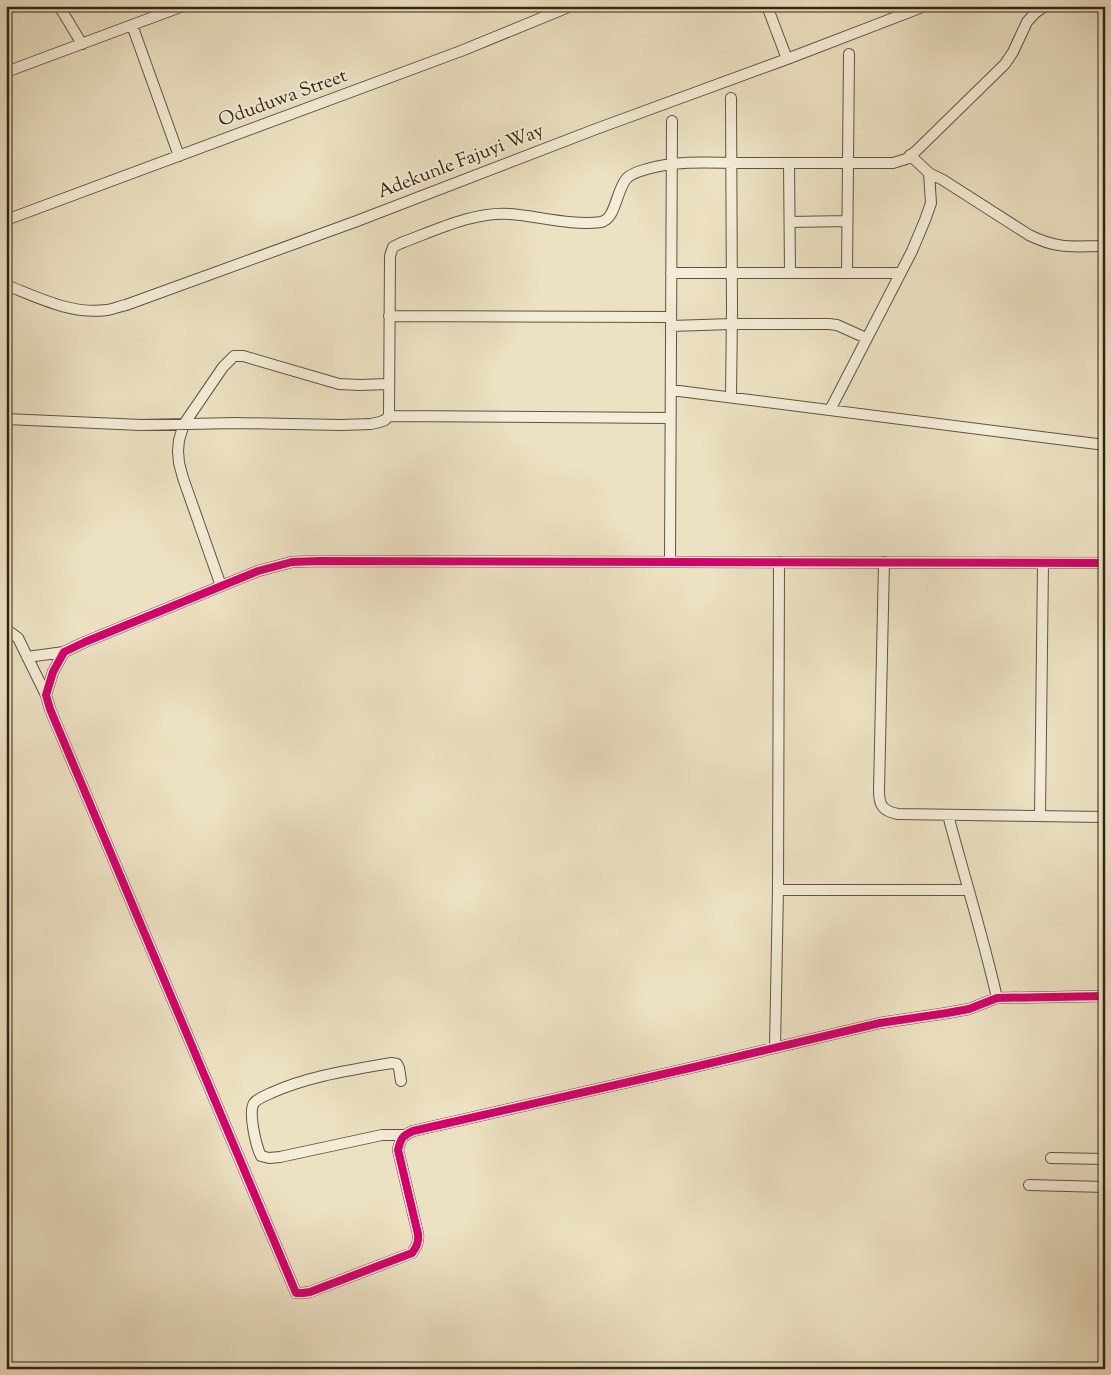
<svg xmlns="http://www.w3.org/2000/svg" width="1111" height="1375" viewBox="0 0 1111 1375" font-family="'Sorts Mill Goudy',serif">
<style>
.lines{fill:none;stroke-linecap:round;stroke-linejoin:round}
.minor-casing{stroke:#605440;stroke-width:12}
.minor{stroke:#f3ecd7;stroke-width:10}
.cycleway-casing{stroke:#f3ecd7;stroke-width:11}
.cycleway{stroke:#d6006c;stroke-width:8}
.labels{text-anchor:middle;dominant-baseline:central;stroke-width:4;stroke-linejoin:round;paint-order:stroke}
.street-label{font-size:19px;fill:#322515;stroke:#f3ecd7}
</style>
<rect width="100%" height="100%" fill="#ece1c2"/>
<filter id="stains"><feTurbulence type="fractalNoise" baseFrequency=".004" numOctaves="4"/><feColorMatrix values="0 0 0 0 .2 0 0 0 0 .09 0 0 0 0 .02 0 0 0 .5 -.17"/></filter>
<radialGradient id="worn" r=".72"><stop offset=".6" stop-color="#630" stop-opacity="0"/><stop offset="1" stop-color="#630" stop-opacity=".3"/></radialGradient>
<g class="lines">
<defs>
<path id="minor" d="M59 6 82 44
M767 6 787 59
M132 25 179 156
M6 72 183 6
M789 163 790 273
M929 173 943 180 1029 235C1060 250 1073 246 1105 246
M6 220 461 51 571 6
M790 222 847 221
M671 273H899
M847 273 849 54
M6 285C39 298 72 315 107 310 114 309 120 306 126 305L357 221 596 129 787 59 925 6
M389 316 671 317
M671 326 732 324H829L837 325 866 338
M671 390 1105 445
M731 397 732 311 731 98
M830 410 912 251 925 220 931 203 929 173 910 155
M389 416 390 256 393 247 401 243C434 231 474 211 510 214 538 216 572 226 601 222 616 219 616 190 627 178 632 173 640 171 647 169 677 160 710 163 741 163 792 163 843 163 893 163L906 159 915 152 1005 64 1013 52 1027 22 1035 13 1045 6
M6 419 141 425 235 423 341 425 371 424 380 422 385 420 389 416 670 418
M670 561 672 121
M884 562 879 791C879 806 883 811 898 814L1105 817
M1105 563 319 561 292 562 258 571 85 642 64 652 53 672 46 695 50 709 296 1293H303L310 1292 412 1253C417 1247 419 1242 418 1234L398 1150C401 1138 402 1136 413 1131L690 1068 880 1023 947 1013 969 1009 997 998 1105 996
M221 586 183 478 179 463 178 451 179 440 184 424 223 367 234 356H243L339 384 360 385 388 384
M6 629 18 638 46 695
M27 657 64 652
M948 815C964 876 983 936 997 998
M1040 816 1043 563
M778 890H968
M775 1048 778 890 779 562
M401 1081 399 1068 397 1064 391 1063C351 1070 309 1076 271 1093 265 1096 258 1098 254 1103 248 1112 256 1146 261 1156L269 1158 280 1157 382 1135H404
M1051 1158 1105 1159
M1029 1185 1105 1187"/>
</defs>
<!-- minor casing -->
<use href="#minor" class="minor-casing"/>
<!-- minor -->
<use href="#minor" class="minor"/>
<defs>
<path id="cycleway" d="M1105 563 319 561 292 562 258 571 85 642 64 652 53 672 46 695 50 709 296 1293H303L310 1292 412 1253C417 1247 419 1242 418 1234L398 1150C401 1138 402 1136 413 1131L690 1068 880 1023 947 1013 969 1009 997 998 1105 996"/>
</defs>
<!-- cycleway casing -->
<use href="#cycleway" class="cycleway-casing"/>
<!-- cycleway -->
<use href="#cycleway" class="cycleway"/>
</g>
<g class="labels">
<!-- street labels -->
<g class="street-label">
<text transform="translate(283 99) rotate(-20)">Oduduwa Street</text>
<text transform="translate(461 162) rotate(-21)">Adekunle Fajuyi Way</text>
</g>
</g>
<!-- margin -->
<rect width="1111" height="1375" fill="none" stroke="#ece1c2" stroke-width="25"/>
<rect x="8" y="8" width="1096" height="1360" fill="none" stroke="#322515" stroke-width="2.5"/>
<rect x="12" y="12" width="1086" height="1350" fill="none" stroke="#322515"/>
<rect width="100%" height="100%" filter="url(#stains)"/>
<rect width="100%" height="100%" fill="url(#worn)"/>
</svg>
